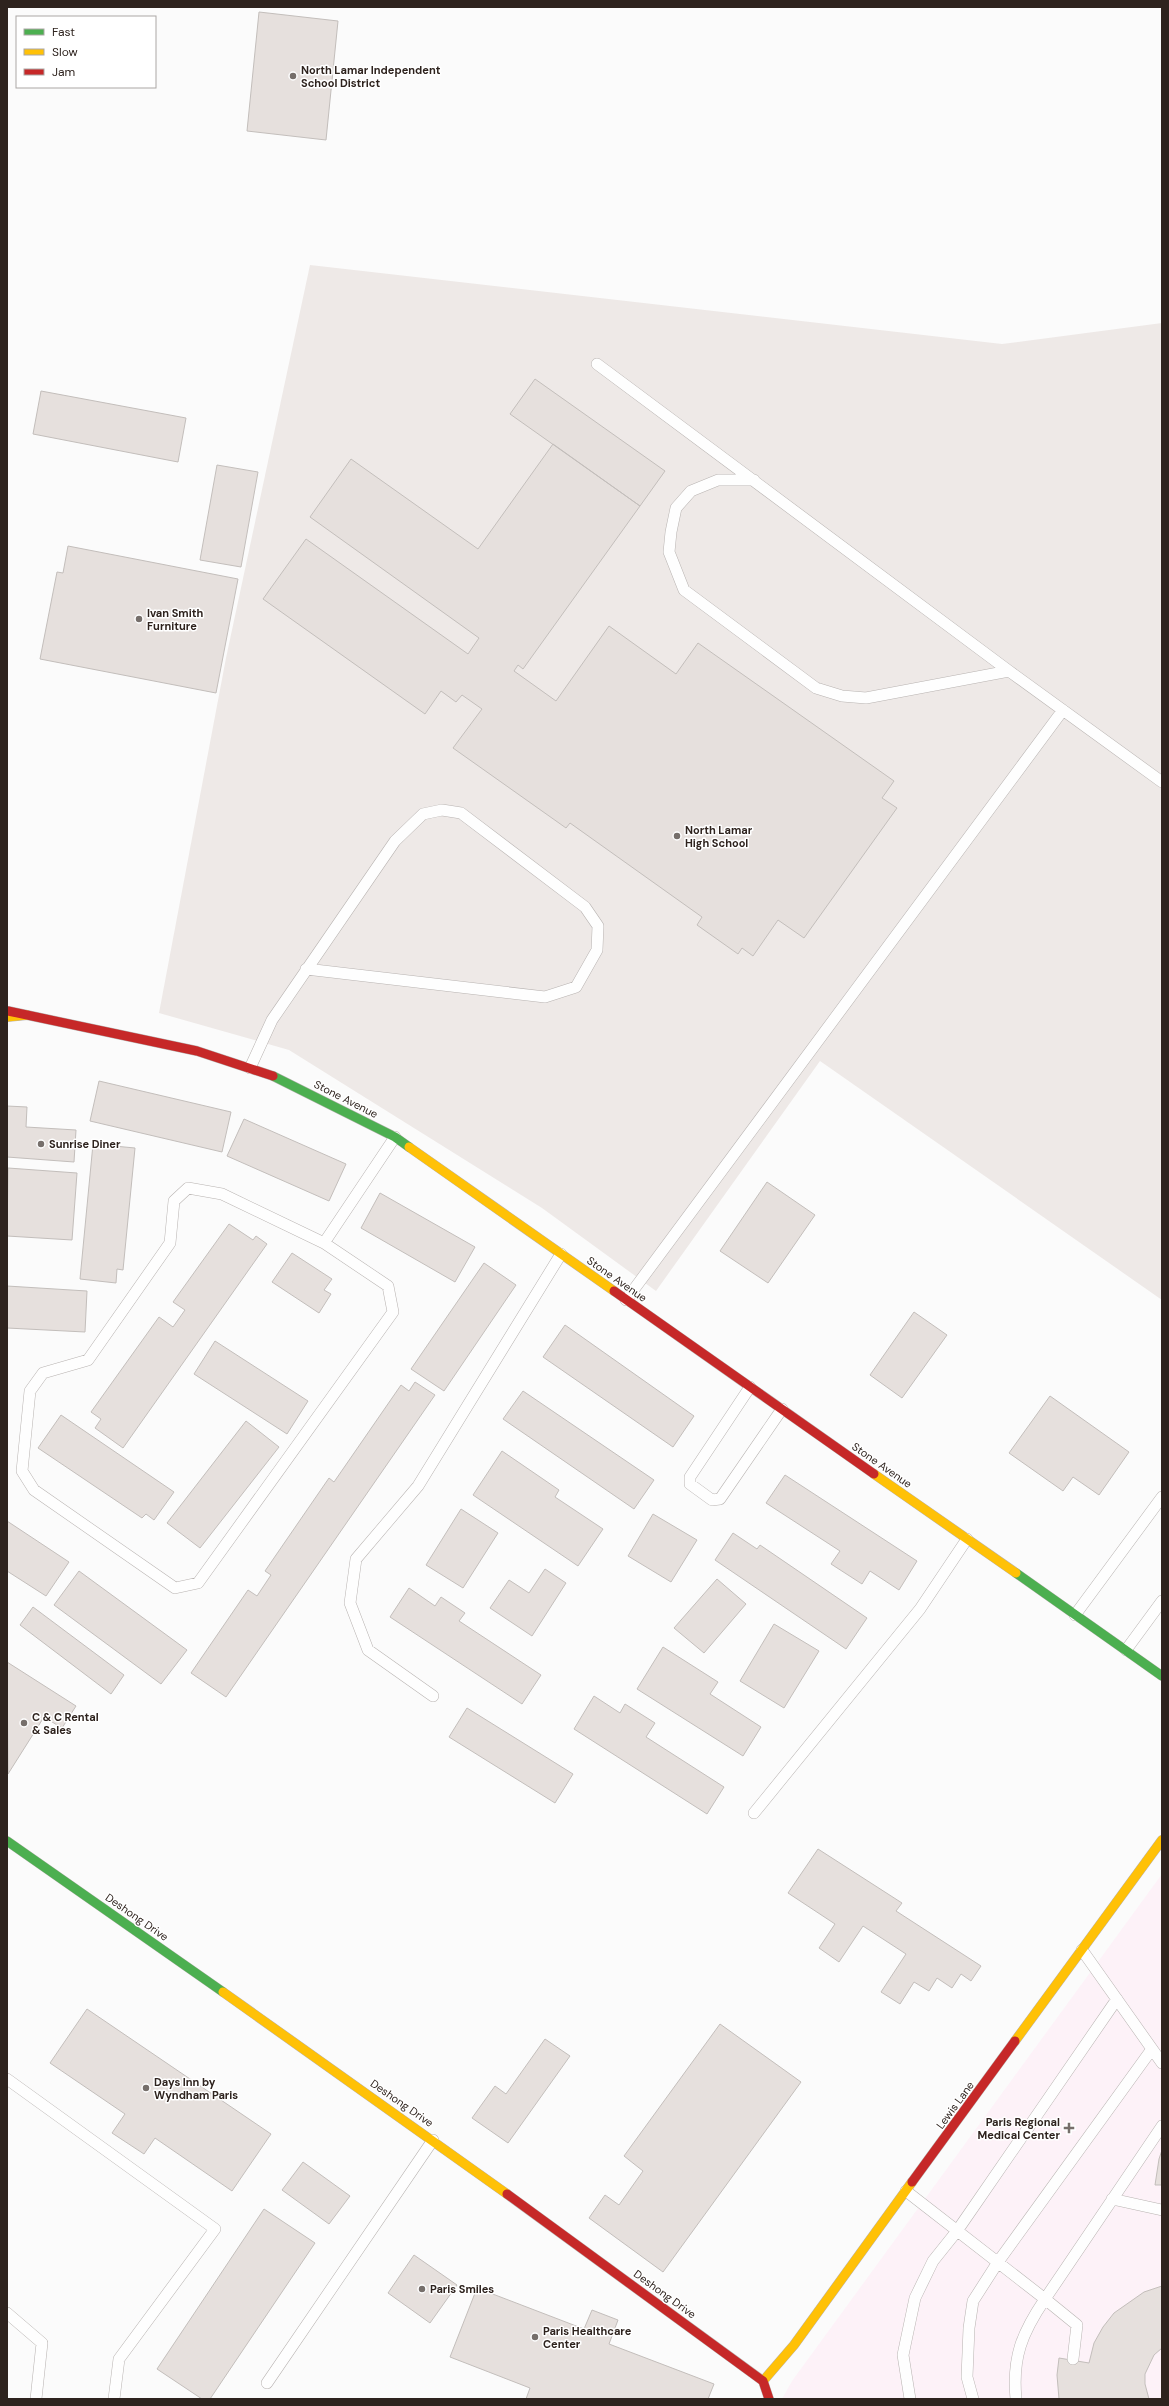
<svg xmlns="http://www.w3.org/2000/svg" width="1169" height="2406" viewBox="0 0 1169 2406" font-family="'DM Sans',sans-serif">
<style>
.built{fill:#eee9e7}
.medical{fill:#fdf2f8}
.building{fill:#e6e0dd;stroke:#c3bebb}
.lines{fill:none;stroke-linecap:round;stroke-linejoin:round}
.lane-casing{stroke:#b8b3b1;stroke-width:12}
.fast-casing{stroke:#b8b3b1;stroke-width:10}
.slow-casing{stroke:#b8b3b1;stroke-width:10}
.jam-casing{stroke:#b8b3b1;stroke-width:10}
.lane{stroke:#fefefe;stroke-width:11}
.fast{stroke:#4caf50;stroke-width:9}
.slow{stroke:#ffc107;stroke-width:9}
.jam{stroke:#c62828;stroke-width:9}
.poi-dot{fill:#766f6b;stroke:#fff;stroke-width:1.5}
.labels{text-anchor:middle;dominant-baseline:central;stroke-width:3;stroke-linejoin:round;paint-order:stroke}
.poi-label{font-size:11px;font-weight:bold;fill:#2e231e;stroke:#fff;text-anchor:start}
.street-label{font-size:11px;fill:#2e231e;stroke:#fff}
</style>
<rect width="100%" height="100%" fill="#fbfbfb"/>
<!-- built -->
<path class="built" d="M310 265 1002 344 1162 323V1300L820 1061 656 1291 542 1208 289 1050 159 1013 226 658Z"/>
<!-- medical -->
<path class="medical" d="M1162 1874V2399H782L792 2381Z"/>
<!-- building -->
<path class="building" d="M259 12 338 21 326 140 247 131Z
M535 379 665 471 640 506 510 414Z
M41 391 186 418 178 462 33 434Z
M553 444 640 506 523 669 518 665 514 671 556 701 609 626 676 674 698 643 894 781 882 798 897 808 804 938 778 920 753 956 742 948 738 954 697 925 702 917 570 823 566 828 453 748 482 709 462 695 456 702 441 691 425 714 263 599 306 539 468 654 479 638 310 517 351 459 478 549Z
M217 465 258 472 241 567 200 560Z
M68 546 238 579 216 693 40 659 57 572 63 573Z
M99 1081 231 1112 222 1152 90 1121Z
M7 1106 27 1107 26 1127 76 1130 74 1162 7 1157Z
M244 1119 346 1164 329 1201 227 1156Z
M93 1144 135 1148 123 1270 117 1269 116 1283 80 1279Z
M8 1168 77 1173 72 1240 7 1236Z
M767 1182 815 1215 768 1283 720 1251Z
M380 1193 475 1247 455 1282 361 1228Z
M229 1224 253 1240 256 1236 267 1244 123 1448 95 1428 101 1419 91 1412 159 1317 173 1327 185 1310 173 1302Z
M292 1253 332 1279 324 1290 331 1294 319 1313 272 1282Z
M484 1263 516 1285 444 1391 411 1369Z
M7 1286 87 1291 85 1332 7 1328Z
M914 1312 947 1335 902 1398 870 1375Z
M565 1325 694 1416 673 1447 543 1357Z
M215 1341 308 1401 287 1434 194 1374Z
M415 1382 435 1395 226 1697 191 1673 248 1590 257 1596 271 1575 265 1571 329 1478 334 1482 401 1385 409 1391Z
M523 1391 654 1480 634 1509 503 1419Z
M1050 1396 1129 1452 1099 1495 1073 1477 1063 1491 1009 1453Z
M61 1415 174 1492 154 1520 146 1514 142 1518 38 1448Z
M246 1421 279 1447 200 1548 167 1523Z
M502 1451 559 1490 555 1497 603 1529 578 1566 473 1495Z
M785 1475 917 1561 899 1590 870 1571 862 1584 831 1564 840 1551 766 1503Z
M461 1509 498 1533 463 1588 426 1565Z
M653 1514 697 1540 671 1582 628 1556Z
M7 1521 69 1562 46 1596 7 1571Z
M733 1533 757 1549 760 1545 867 1618 846 1649 715 1560Z
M545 1569 566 1583 532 1636 490 1608 509 1580 529 1593Z
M79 1571 187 1650 161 1684 54 1605Z
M717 1579 746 1604 704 1653 674 1628Z
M409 1588 435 1606 441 1597 465 1613 459 1621 541 1675 522 1704 390 1617Z
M33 1607 124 1675 111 1694 20 1625Z
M774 1624 819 1651 784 1708 740 1681Z
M663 1647 718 1682 710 1694 761 1727 743 1756 637 1689Z
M7 1662 76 1706 62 1728 44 1717 8 1774Z
M594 1696 620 1713 625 1704 655 1723 646 1737 724 1787 707 1814 574 1729Z
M467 1708 573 1774 555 1803 449 1737Z
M818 1849 902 1903 896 1911 981 1966 971 1981 961 1974 952 1988 937 1978 929 1991 914 1982 900 2004 881 1992 906 1954 863 1926 839 1962 819 1948 835 1924 788 1893Z
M87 2009 271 2134 232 2191 155 2138 144 2154 112 2133 125 2114 50 2063Z
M720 2024 801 2082 663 2272 589 2218 605 2195 619 2205 643 2171 624 2156Z
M545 2039 570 2056 508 2143 472 2118 495 2086 506 2094Z
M1162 2150V2185H1155L1159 2159Z
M303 2162 350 2196 329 2224 282 2190Z
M264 2209 315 2243 210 2399H202L157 2369Z
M414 2255 457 2285 430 2323 388 2293Z
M1162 2286V2348L1154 2355 1145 2374V2384L1149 2399H1059L1057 2375 1059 2358 1089 2363 1094 2343 1103 2327 1114 2313 1144 2292Z
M477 2288 584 2329 592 2310 618 2320 609 2344 714 2384 708 2399H526L530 2388 450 2357Z"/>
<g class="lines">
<defs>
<path id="lane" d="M597 364 1009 671 1162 782
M754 480H718L691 491 676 508 671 532 669 552 684 590 816 688 842 696 866 698 1009 671
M250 1068 272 1020 395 841 423 814 442 810 461 813 585 907 598 926 597 950 576 987 545 997 306 969
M188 1188 222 1194 324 1243 388 1286 393 1312 198 1583 175 1588 34 1490 22 1471 30 1391 43 1373 88 1360 170 1243 174 1201Z
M324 1243 395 1137
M626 1300 1063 710
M750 1387 690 1477V1484L712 1500 720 1499 782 1409
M1075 1615 1162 1497
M1126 1650 1162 1601
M433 1696 368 1650 350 1603 356 1559 418 1486 561 1254
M754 1813 920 1609 967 1539
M1082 1950 1162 2063
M7 2079 215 2229 119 2359 114 2399
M906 2191 1045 2299C1022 2333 1012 2357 1016 2399
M1112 2199 1162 2210
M7 2313 42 2343 36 2399
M1073 2359 1077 2325 1045 2299 1162 2126
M267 2383 433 2140
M910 2399 903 2355 915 2298 933 2261 957 2231 1117 1999
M973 2399 967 2377 969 2328 973 2301 998 2262 1152 2049"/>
<path id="fast" d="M273 1076 395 1137 409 1147
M1016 1573 1162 1676
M7 1841 223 1992"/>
<path id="slow" d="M7 1017 27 1015
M409 1147 614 1291
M874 1474 1016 1573
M223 1992 507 2194
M1015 2041 1162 1840
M763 2381 794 2345 912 2182"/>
<path id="jam" d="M8 1011 197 1051 273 1076
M614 1291 874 1474
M912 2182 1015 2041
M507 2194 763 2381 769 2399"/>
</defs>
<!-- lane casing -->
<use href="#lane" class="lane-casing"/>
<!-- fast casing -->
<use href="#fast" class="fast-casing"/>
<!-- slow casing -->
<use href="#slow" class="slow-casing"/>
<!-- jam casing -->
<use href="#jam" class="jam-casing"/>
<!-- lane -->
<use href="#lane" class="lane"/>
<!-- fast -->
<use href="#fast" class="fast"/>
<!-- slow -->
<use href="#slow" class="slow"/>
<!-- jam -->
<use href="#jam" class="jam"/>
</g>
<!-- markers -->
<g class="poi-dot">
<circle cx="293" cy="76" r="4"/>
<circle cx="139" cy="619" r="4"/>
<circle cx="677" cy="836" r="4"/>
<circle cx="41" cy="1144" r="4"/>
<circle cx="24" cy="1723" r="4"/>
<circle cx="146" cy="2088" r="4"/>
<path d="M1067 2122h4v4h4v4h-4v4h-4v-4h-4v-4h4z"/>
<circle cx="422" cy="2289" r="4"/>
<circle cx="535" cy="2337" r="4"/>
</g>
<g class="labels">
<!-- poi labels -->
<g class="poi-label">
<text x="301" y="70">North Lamar Independent<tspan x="301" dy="13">School District</tspan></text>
<text x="147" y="613">Ivan Smith<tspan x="147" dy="13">Furniture</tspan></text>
<text x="685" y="830">North Lamar<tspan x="685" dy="13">High School</tspan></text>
<text x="49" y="1144">Sunrise Diner</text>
<text x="32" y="1717">C &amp; C Rental<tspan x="32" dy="13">&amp; Sales</tspan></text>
<text x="154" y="2082">Days Inn by<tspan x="154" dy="13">Wyndham Paris</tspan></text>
<text x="1060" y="2122" text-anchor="end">Paris Regional<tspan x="1060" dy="13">Medical Center</tspan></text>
<text x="430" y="2289">Paris Smiles</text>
<text x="543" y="2331">Paris Healthcare<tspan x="543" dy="13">Center</tspan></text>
</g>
<!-- street labels -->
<g class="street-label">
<text transform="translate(346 1099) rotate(27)">Stone Avenue</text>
<text transform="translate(617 1279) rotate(35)">Stone Avenue</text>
<text transform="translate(882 1465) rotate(35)">Stone Avenue</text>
<text transform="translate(137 1917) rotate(35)">Deshong Drive</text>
<text transform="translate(402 2103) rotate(35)">Deshong Drive</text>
<text transform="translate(955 2105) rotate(-54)">Lewis Lane</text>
<text transform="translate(665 2294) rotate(36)">Deshong Drive</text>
</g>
</g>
<!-- border -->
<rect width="1169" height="2406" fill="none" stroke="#2e231e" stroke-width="16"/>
<!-- legend -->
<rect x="16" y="16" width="140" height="72" fill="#ffffff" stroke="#aba7a5"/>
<rect x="24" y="29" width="20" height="6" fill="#4caf50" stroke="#aba7a5"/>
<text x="52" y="36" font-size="12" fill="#2e231e">Fast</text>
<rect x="24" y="49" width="20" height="6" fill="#ffc107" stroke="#aba7a5"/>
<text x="52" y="56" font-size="12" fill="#2e231e">Slow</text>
<rect x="24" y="69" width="20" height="6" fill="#c62828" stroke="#aba7a5"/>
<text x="52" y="76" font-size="12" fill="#2e231e">Jam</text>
</svg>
